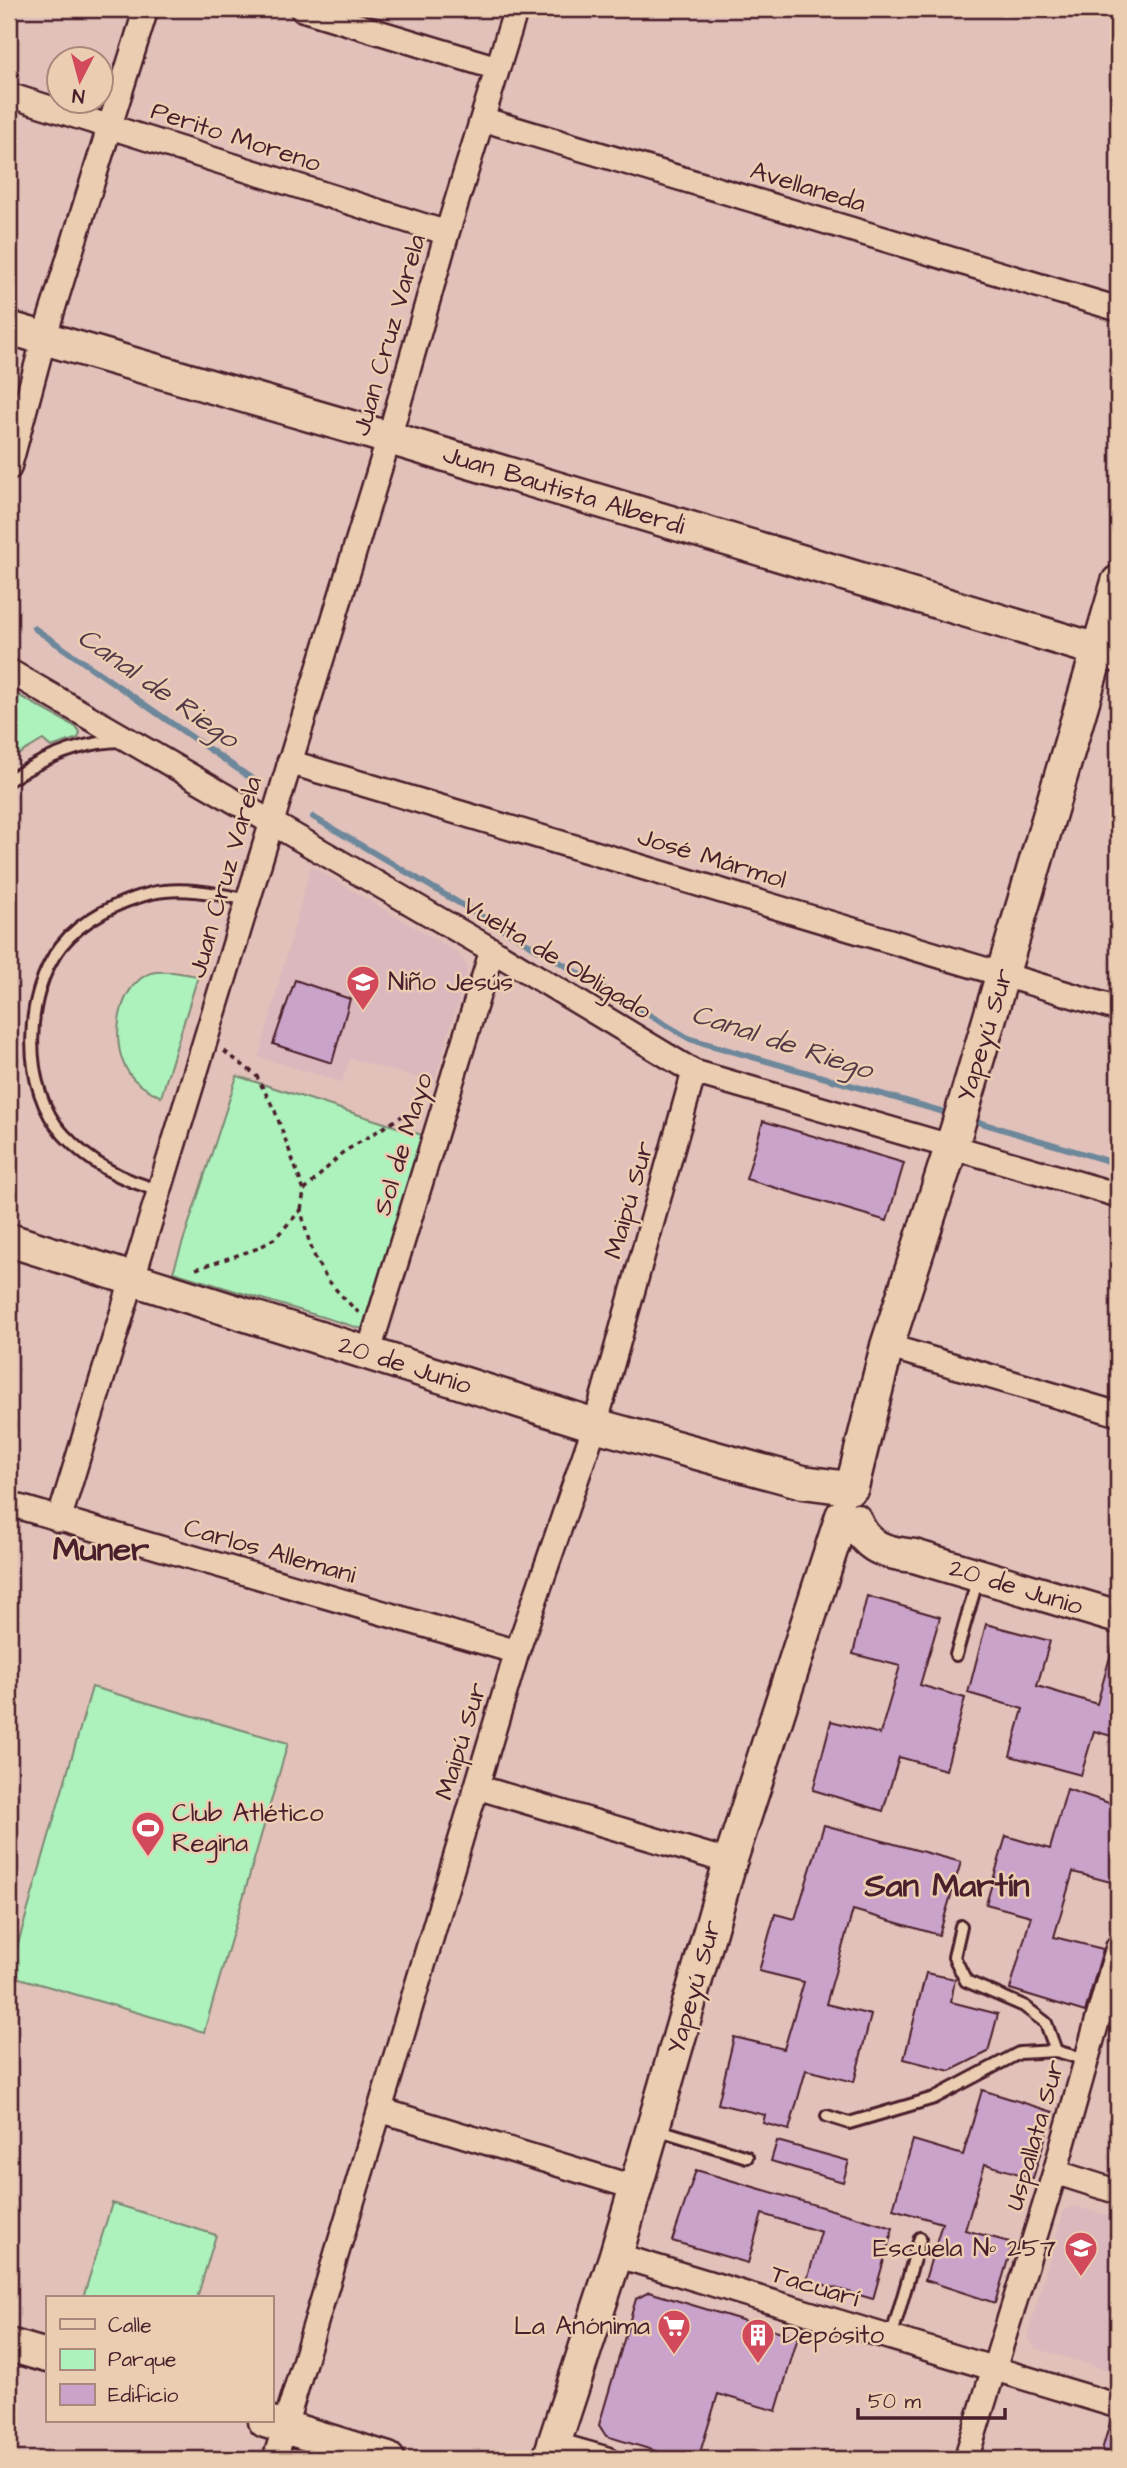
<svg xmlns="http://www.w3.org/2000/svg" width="1127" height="2468" viewBox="0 0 1127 2468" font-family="'Architects Daughter',sans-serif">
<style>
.built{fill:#dab8be}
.green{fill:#adf1bc;stroke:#7c8874;stroke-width:2}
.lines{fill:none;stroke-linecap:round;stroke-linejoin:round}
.stream{stroke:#6d879b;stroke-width:6}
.building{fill:#caa3ca;stroke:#4a1f2b;stroke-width:2}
.lane-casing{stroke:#4a1f2b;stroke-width:16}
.street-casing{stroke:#4a1f2b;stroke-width:28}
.secondary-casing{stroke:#4a1f2b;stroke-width:37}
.path{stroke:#4a1f2b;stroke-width:3.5;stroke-dasharray:5 5;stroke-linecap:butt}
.lane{stroke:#ebceb2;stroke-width:10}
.street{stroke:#ebceb2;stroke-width:23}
.secondary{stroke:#ebceb2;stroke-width:32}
.labels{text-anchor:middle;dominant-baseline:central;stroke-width:5;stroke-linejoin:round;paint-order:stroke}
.street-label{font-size:26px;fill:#4a1f2b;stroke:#ebceb2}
.poi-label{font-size:26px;fill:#4a1f2b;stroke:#ebceb2;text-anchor:start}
.water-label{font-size:28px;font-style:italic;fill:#533947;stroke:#ebceb2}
.district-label{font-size:33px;font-weight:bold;fill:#4a1f2b;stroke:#ebceb2}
</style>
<rect width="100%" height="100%" fill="#e1c1b9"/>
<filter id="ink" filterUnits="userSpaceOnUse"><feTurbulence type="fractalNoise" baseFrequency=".0143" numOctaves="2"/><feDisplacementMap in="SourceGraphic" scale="14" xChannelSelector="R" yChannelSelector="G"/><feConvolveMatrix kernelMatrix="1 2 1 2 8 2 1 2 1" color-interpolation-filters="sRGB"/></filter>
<g filter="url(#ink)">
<!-- built -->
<path class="built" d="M311 866 458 953 468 967 434 1083 350 1058 342 1082 259 1057Z
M1074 2206 1118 2219V2373L1035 2348 1027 2337 1064 2211Z"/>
<!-- green -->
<path class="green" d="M9 690 76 727 80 733 78 738 51 747 43 740 9 760Z
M173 972 198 976 161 1097C148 1090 135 1084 127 1070 110 1043 117 985 151 973 157 971 167 972 173 972Z
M237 1076 422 1135 362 1329 173 1272Z
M92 1687 288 1743 204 2032 9 1975Z
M112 2203 216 2235 197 2298H83Z"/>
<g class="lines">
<!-- stream -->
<path class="stream" d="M34 628 258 783
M313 817 690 1039 951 1114
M968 1119 1118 1164"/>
</g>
<!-- building -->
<path class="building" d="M295 980 350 999 332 1063 273 1044Z
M763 1121 904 1163 887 1221 746 1179Z
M867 1596 940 1617 920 1685 965 1698 946 1770 899 1757 883 1811 813 1790 831 1721 880 1734 900 1666 853 1654Z
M986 1624 1050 1641 1037 1686 1097 1704 1113 1646 1118 1647V1738L1094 1731 1081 1775 1010 1756 1023 1709 968 1693Z
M1067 1789 1118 1806V1884L1073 1872 1054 1937 1103 1949 1085 2012 1010 1989 1031 1916 986 1904 1006 1836 1050 1849Z
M824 1825 961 1862 939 1935 853 1910 826 2004 871 2015 854 2082 806 2070 789 2130 763 2123 765 2115 718 2104 734 2037 784 2049 804 1982 759 1971 775 1914 795 1919Z
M926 1973 955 1979 951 2002 998 2014 988 2052 950 2071 904 2059Z
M982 2090 1053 2112 1033 2178 985 2164 965 2230 1013 2243 995 2303 925 2280 942 2223 893 2209 913 2140 963 2155Z
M777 2141 849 2161 843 2182 771 2161Z
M696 2170 893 2228 873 2299 807 2280 821 2232 762 2214 748 2263 672 2241Z
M649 2292 798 2337 776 2411 718 2394 698 2459H682L606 2436 599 2425 636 2299Z
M1111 2419 1118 2420V2455L1102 2450Z"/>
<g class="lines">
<defs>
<path id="lane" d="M9 780C42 759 81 742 120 741
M160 1190C122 1181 91 1164 64 1135 21 1090 23 994 61 946 82 919 120 901 152 893 183 886 218 894 248 900
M956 1655 978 1578
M961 1926 954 1957 966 1981 1024 2006 1046 2023 1056 2051
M827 2116 849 2123 934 2098 1019 2053 1056 2051 1087 2060
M656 2129 747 2157
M891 2338 920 2238"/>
<path id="street" d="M302 9 497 68
M9 95 447 233
M482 119 1118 309
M9 468 44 338 146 9
M9 671 492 950 694 1072 1118 1195
M289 762 1118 1009
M887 1346 1118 1414
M368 1354 492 950
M9 1504 517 1652
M59 1520 389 438 447 233 516 9
M477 1787 730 1862
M380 2110 636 2188
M1055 2172 1118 2192
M616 2255 1118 2406
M554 2444 607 2459
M275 2459 517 1652 595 1425 694 1072
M966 2459 1055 2172 1118 1947"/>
<path id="secondary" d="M9 328 389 438 1118 656
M9 1240 595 1425 803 1482 849 1488
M852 1487 887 1346 957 1129 1118 582
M855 1520C866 1548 885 1553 914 1556L1118 1617
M9 2345 47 2356
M265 2421 388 2459
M549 2459 616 2255 730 1862 842 1516"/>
</defs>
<!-- lane casing -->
<use href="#lane" class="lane-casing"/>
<!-- street casing -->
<use href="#street" class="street-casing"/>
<!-- secondary casing -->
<use href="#secondary" class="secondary-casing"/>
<!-- path -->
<path class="path" d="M224 1051 256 1075 275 1111 304 1191
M301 1210 304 1191 342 1153 404 1115
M196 1269 259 1248 275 1238 301 1210C313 1262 320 1276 359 1313"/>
<!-- lane -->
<use href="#lane" class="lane"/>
<!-- street -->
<use href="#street" class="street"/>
<!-- secondary -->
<use href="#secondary" class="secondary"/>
</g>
</g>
<!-- icons -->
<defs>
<symbol id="school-pin" viewBox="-11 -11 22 30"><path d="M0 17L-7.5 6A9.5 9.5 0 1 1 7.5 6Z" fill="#d1495b" stroke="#ebceb2"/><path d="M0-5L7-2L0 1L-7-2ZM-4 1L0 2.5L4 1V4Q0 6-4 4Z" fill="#fff"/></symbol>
<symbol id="stadium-pin" viewBox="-11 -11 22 30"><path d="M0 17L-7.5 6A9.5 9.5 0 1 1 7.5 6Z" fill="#d1495b" stroke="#ebceb2"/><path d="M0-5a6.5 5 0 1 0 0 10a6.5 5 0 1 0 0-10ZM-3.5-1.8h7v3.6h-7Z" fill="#fff"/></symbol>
<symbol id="supermarket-pin" viewBox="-11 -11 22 30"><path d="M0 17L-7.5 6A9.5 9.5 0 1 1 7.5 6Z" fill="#d1495b" stroke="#ebceb2"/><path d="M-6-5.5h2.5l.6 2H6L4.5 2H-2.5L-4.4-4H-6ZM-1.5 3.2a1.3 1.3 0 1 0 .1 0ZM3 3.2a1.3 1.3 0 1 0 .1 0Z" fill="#fff"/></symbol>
<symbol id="building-pin" viewBox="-11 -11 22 30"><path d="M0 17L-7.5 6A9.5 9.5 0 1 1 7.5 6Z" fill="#d1495b" stroke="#ebceb2"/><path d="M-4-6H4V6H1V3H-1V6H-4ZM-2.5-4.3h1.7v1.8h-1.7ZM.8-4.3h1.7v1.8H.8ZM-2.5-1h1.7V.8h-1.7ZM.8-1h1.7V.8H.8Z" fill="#fff"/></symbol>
</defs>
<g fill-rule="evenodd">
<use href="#school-pin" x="344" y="963" width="38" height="52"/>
<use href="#stadium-pin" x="129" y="1809" width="38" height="52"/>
<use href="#school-pin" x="1062" y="2229" width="38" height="52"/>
<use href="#supermarket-pin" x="655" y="2307" width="38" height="52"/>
<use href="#building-pin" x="739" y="2316" width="38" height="52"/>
</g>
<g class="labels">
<!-- street labels -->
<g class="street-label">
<text transform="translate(236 137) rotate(18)">Perito Moreno</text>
<text transform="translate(808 187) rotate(17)">Avellaneda</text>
<text transform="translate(389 335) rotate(-74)">Juan Cruz Varela</text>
<text transform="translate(564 490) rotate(17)">Juan Bautista Alberdi</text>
<text transform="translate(712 858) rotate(17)">José Mármol</text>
<text transform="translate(225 877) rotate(-74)">Juan Cruz Varela</text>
<text transform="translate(557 958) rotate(31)">Vuelta de Obligado</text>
<text transform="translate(985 1035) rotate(-73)">Yapeyú Sur</text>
<text transform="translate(403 1144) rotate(-73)">Sol de Mayo</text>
<text transform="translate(629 1200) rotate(-74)">Maipú Sur</text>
<text transform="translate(405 1365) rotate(18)">20 de Junio</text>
<text transform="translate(270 1551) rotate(16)">Carlos Allemani</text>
<text transform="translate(1016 1587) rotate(17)">20 de Junio</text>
<text transform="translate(461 1741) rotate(-73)">Maipú Sur</text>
<text transform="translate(694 1987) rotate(-74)">Yapeyú Sur</text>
<text transform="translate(1035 2135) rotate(-74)">Uspallata Sur</text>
<text transform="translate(815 2286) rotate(17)">Tacuarí</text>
</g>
<!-- poi labels -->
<g class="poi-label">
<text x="388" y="982">Niño Jesús</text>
<text x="172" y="1813">Club Atlético<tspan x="172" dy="30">Regina</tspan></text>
<text x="1056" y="2248" text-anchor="end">Escuela Nº 257</text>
<text x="650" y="2326" text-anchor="end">La Anónima</text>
<text x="782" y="2335">Depósito</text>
</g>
<!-- water labels -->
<g class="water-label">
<text transform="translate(158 688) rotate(35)">Canal de Riego</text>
<text transform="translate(782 1042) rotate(18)">Canal de Riego</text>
</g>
<!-- district labels -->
<g class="district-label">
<text x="101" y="1550">Muner</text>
<text x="947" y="1886">San Martín</text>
</g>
</g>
<!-- margin -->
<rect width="1127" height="2468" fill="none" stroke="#ebceb2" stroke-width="35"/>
<rect x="18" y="18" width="1092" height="2433" fill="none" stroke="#4a1f2b" stroke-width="2.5" filter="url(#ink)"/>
<!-- legend -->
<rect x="46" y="2296" width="228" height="126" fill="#ebceb2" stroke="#ab887c" stroke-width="2"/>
<rect x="60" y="2319" width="35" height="10" fill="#ebceb2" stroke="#ab887c" stroke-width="2"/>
<text x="108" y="2332" font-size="21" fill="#4a1f2b">Calle</text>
<rect x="60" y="2349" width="35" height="21" fill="#adf1bc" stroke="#ab887c" stroke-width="2"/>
<text x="108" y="2366" font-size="21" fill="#4a1f2b">Parque</text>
<rect x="60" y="2384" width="35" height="21" fill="#caa3ca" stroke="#ab887c" stroke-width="2"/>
<text x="108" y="2402" font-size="21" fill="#4a1f2b">Edificio</text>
<!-- north arrow -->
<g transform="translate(80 80) rotate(186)"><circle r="33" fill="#ebceb2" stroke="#ab887c" stroke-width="2"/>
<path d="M0-5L12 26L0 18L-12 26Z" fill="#d1495b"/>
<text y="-10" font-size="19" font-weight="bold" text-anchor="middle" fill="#4a1f2b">N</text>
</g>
<!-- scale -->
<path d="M858 2408v10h147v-10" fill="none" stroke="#4a1f2b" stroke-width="3.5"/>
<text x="868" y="2408" font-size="21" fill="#4a1f2b" stroke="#ebceb2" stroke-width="5" paint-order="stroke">50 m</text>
</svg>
